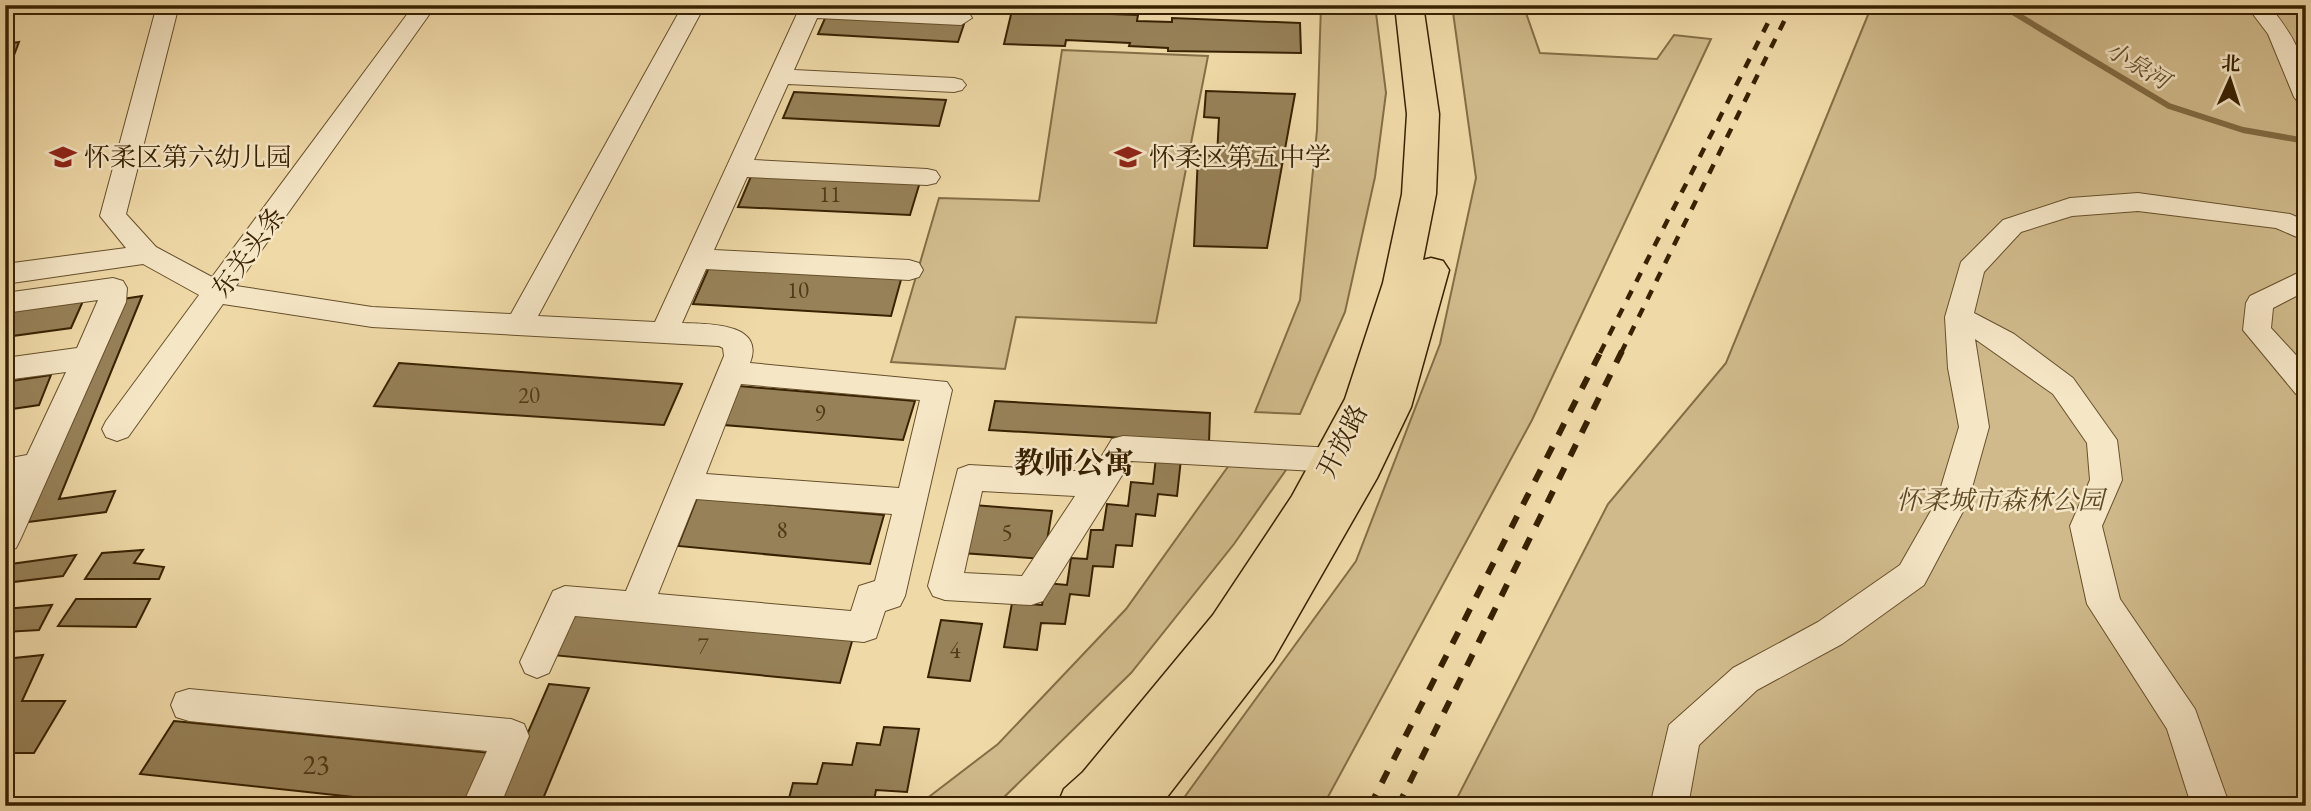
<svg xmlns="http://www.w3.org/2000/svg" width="2311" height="811" viewBox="0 0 2311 811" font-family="'EB Garamond','Noto Serif SC',serif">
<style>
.green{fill:#d0ba8b;stroke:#846e46;stroke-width:2}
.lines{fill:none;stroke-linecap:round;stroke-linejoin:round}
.stream{stroke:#816b43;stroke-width:6}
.building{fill:#978158;stroke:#382202;stroke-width:2}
.minor-casing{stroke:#66502b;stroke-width:2}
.major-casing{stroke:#382202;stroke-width:3}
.minor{fill:#f5e6c6;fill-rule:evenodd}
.major{fill:#efd9a7;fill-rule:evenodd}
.rail-far1{stroke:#382202;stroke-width:4.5;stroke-dasharray:10 10;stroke-linecap:butt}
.rail{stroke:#382202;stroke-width:6;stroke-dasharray:13 13;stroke-linecap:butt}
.labels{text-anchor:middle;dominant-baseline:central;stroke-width:5;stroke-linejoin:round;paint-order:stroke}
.far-water-label{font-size:23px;font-style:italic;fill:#624c28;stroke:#f5e6c6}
.number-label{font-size:23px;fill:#503a18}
.poi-label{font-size:26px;fill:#382202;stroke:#f5e6c6;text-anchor:start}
.street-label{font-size:26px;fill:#382202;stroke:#f5e6c6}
.park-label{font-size:26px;font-style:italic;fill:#5e4824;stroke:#f5e6c6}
.near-number-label{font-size:28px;fill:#503a18}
.quarter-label{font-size:30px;font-weight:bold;fill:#382202;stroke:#f5e6c6}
</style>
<rect width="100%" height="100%" fill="#efd9a7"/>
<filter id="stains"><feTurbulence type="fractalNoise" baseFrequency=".00286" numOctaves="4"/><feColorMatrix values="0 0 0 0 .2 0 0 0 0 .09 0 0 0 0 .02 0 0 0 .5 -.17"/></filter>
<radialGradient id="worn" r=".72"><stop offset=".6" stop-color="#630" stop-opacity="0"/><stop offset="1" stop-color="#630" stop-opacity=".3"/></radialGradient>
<!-- green -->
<path class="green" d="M1321 5H1375L1386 93 1375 177 1345 312 1300 414 1255 412 1300 300 1317 130Z
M1452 5H1476L1477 10 1526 13 1540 53 1657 59 1674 35 1711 39 1532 420 1323 806H1178L1356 561 1440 344 1476 178Z
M1872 5H2306V806H1453L1608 504 1726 363Z
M1062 50 1208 56 1156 323 1016 317 1005 369 891 362 939 198 1039 201Z
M1232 461 1288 467 1234 544 1131 673 995 806H917L998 744 1126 609Z"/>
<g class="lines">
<!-- stream -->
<path class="stream" d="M2001 5 2169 106 2243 130 2306 141"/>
</g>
<!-- building -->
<path class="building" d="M1053 5 1057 7 1056 12 1138 15 1137 21 1172 22V18L1300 23 1301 53 1168 51V48L1129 46 1130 43 1066 40 1065 46 1004 44 1013 6Z
M1272 5H1295V14L1272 13Z
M826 16 964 24 958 42 818 34Z
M19 42 5 79V44Z
M1206 91 1295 94 1267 248 1194 246 1198 155 1217 156 1219 118 1204 117Z
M794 92 946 100 939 126 783 118Z
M752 174 920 182 910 215 738 207Z
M710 265 902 276 891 316 693 304Z
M142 296 59 499 115 491 106 512 28 522 123 299Z
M83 301 71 328 5 337V312Z
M399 363 682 384 664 425 374 406Z
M51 375 39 405 5 410V382Z
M739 386 915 401 903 440 724 425Z
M995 401 1210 413 1209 443 989 430Z
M1156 457 1181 459 1177 496 1158 494 1155 516 1136 514 1132 546 1116 545 1113 567 1093 566 1089 596 1070 594 1065 624 1041 623 1037 650 1004 647 1012 603 1042 605 1046 583 1067 585 1071 558 1087 559 1091 530H1103L1107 504 1128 506 1131 482 1153 484Z
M697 498 884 515 870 564 678 546Z
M973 505 1052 511 1044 559 962 553Z
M143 550 134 563 164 567 159 579H85L102 553Z
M76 555 63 576 5 583 11 564Z
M76 599H150L136 627 58 626Z
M52 605 39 630 5 632V609Z
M572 611 853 638 840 683 552 655Z
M941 620 982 624 970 681 928 677Z
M43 655 22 701H65L34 753H5V659Z
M549 684 589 688 540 806H496Z
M174 721 491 753 467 806H437L140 774Z
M884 727 919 729 907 792 876 790 873 806H787L793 783 817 784 823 763 852 765 857 743 880 745Z"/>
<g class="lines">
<defs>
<path id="minor" d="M157 5H179L126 214 156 247 212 277 414 5H436L236 286 372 307 511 314 683 5H705L538 316 655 322 801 5 969 13 972 18 961 25 817 18 794 70 954 78 962 80 966 85 962 90 954 92 788 84 754 160 927 169 936 171 940 177 936 183 927 185 747 177 714 250 909 260 919 263 923 270 919 277 909 280 706 269 682 323C706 324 766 322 750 363L947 382 952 390 905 596 900 606 885 611 876 638 864 642 575 616 549 673 537 678 525 673 520 662 553 591 565 586 626 591 724 356 723 348 719 346 372 327 223 304 128 437 117 441 106 437 102 429 106 421 199 295 143 264 5 284V264L126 248 100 216ZM741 384 920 400 899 488 706 474ZM696 499 892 514 875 581 859 586 851 611 658 594Z
M2246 5H2269C2298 42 2306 57 2306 104L2298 102 2294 97 2268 34Z
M2138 193 2290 214 2306 221V241L2276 228 2138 211 2072 216 2021 232 1984 272 1974 313 2014 334 2073 378 2117 440 2122 480 2102 526 2120 599 2195 709 2227 798 2226 806H2188L2189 798 2167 729 2087 604 2070 526 2090 480 2087 443 2053 394 1975 339 1989 427 1968 502 1924 585 1842 644 1757 690 1699 745 1688 806H1650L1669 725 1733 668 1818 622 1900 565 1937 500 1959 427 1948 368 1945 317 1961 262 2003 220 2070 198Z
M2306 269V291L2273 308 2271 328 2306 366V397L2296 394 2243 330 2246 303 2250 296Z
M113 278 123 281 127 288 126 302 21 538 16 548 5 552V503L14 483 5 485V459L27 455 66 372 5 380V358L77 348 98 300 5 313V293Z
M1123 436 1333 448 1344 451 1348 460 1344 469 1333 472 1131 461 1043 601 1031 605 945 600 933 596 928 586 958 469 969 465 1092 472 1112 439ZM982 491 1075 496 1022 576 964 573Z
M189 689 511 719 524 724 529 736 500 806H462L487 751 189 721 176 717 171 705 176 693Z"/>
<path id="major" d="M1395 5H1423L1439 114 1436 194 1423 260 1431 258 1443 261 1449 270 1411 407 1377 478 1273 660 1160 806H1057L1064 789 1083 772 1213 615 1292 496 1345 399 1383 283 1402 194 1407 114Z"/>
</defs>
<!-- minor casing -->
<use href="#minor" class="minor-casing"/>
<!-- major casing -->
<use href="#major" class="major-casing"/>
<!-- minor -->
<use href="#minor" class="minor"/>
<!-- major -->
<use href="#major" class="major"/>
<!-- rail-far1 -->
<path class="rail-far1" d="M1600 353 1777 5
M1621 353 1792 5"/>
<!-- rail -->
<path class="rail" d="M1370 806 1601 351
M1398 806 1622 351"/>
</g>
<!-- icons -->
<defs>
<symbol id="school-bare" viewBox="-9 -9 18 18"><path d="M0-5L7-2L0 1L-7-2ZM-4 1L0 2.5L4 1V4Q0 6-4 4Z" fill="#8f2418" stroke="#f5e6c6" stroke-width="2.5" paint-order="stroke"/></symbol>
</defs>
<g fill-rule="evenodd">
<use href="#school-bare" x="44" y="138" width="38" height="38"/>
<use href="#school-bare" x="1109" y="138" width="38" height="38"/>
</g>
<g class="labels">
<!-- far-water labels -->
<g class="far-water-label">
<text transform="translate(2138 65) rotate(31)">小泉河</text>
</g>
<!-- number labels -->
<g class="number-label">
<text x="830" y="194">11</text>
<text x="798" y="290">10</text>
<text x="529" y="395">20</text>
<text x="820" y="413">9</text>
<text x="782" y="530">8</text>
<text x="1007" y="532">5</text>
<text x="703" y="646">7</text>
<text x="955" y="650">4</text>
</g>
<!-- poi labels -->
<g class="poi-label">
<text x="84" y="157">怀柔区第六幼儿园</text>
<text x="1149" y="157">怀柔区第五中学</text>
</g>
<!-- street labels -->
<g class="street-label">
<text transform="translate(248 252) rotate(-54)">东关头条</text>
<text transform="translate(1342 441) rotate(-63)">开放路</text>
</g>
<!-- park labels -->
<g class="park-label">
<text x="2000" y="500">怀柔城市森林公园</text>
</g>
<!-- near-number labels -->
<g class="near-number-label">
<text x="316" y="764">23</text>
</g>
<!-- quarter labels -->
<g class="quarter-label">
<text x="1074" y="462">教师公寓</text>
</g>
</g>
<!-- margin -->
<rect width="2311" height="811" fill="none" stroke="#efd9a7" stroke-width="28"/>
<rect x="7" y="7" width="2297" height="797" fill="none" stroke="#382202" stroke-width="3.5"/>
<rect x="14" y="14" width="2283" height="783" fill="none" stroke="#382202" stroke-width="2"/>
<!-- north arrow -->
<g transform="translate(2230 80) rotate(3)" stroke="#f5e6c6" stroke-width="5" paint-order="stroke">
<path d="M0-5L12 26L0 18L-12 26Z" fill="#382202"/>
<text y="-10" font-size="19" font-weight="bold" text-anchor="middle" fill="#382202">北</text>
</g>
<rect width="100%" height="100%" filter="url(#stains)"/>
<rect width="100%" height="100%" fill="url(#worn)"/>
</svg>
